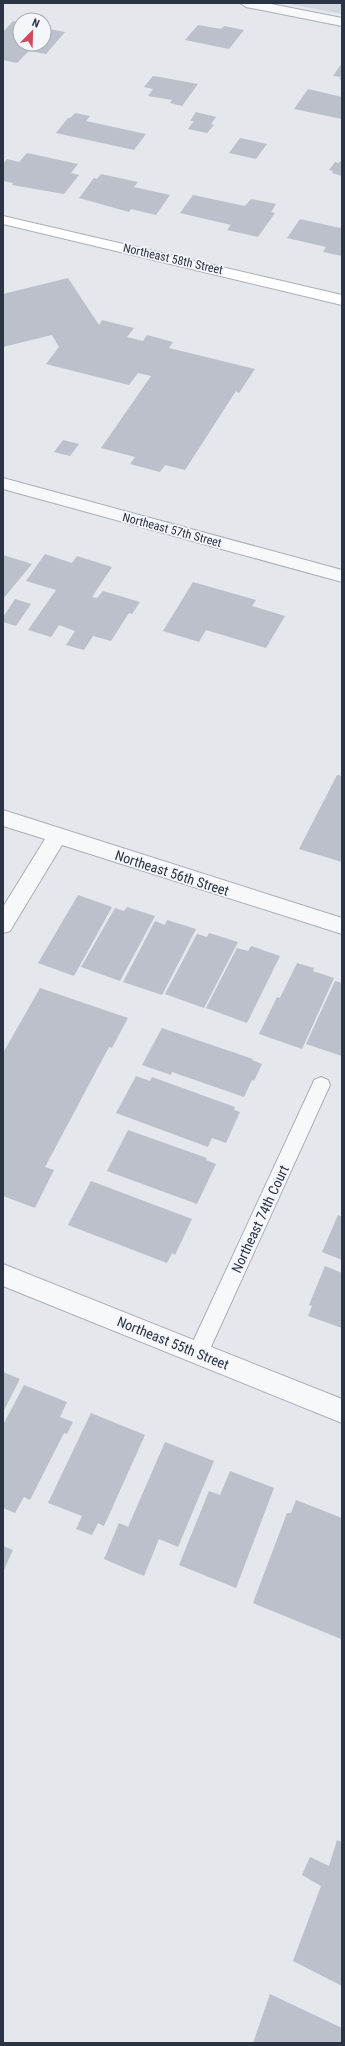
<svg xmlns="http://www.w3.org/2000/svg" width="345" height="2046" viewBox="0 0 345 2046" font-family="'Roboto Condensed',sans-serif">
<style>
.built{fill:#d2d6de}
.building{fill:#bbc0ca}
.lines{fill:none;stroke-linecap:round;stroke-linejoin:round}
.lane-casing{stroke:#a9aeb7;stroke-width:2}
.street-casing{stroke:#a9aeb7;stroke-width:2}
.secondary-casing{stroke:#a9aeb7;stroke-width:2}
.lane{fill:#f7f8fa;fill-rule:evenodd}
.street{fill:#f7f8fa;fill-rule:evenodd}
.secondary{fill:#fff;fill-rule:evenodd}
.labels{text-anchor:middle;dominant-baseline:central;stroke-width:3.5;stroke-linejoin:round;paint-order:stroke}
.far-street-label{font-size:12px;fill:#2b3445;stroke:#f4f6f9}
.street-label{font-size:14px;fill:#2b3445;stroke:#f4f6f9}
</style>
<rect width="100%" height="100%" fill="#e4e7ec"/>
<!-- built -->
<path class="built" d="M285 3H342V14Z"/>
<!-- building -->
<path class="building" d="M13 21 20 23V44H44V28L65 32 46 54 29 51 17 63 3 60V32Z
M198 25 221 29 224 26 244 30 229 49 185 40Z
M342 63V80L339 79 341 77 333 76Z
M153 76 160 77 198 84 182 106 170 103 172 100 148 96 153 89 144 87Z
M308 89 342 97V119L294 109Z
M196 112 216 117 211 124 214 125 207 133 188 129 194 121H190Z
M75 113 90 116 86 121 146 134 134 150 56 133 68 118H70Z
M240 138 267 144 256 159 229 153Z
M27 153 78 164 71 173 79 175 64 194 12 185 13 183 3 181V164L7 159 19 162Z
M340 161 342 162V176L332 173 333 171 329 170 335 162 339 163Z
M101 174 138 182 134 187 170 195 156 215 131 209 129 212 79 198 94 178 97 179Z
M193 195 245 206 251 199 276 204 271 212 275 213 258 237 227 230 231 225 180 213Z
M300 219 340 228 342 225V256L323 252 326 247 287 238Z
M68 278 99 325 102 320 134 328 127 337 143 341 147 335 173 342 169 348 255 369 239 393 236 391 185 470 165 465 160 472 130 464 135 457 101 448 151 376 138 373 129 385 46 364 59 347 52 335 3 347V294Z
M63 440 79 444 70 456 54 452Z
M45 554 72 563 77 556 112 567 92 597 97 598 103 591 140 602 132 614 129 613 111 641 93 636 84 650 66 645 75 631 59 625 51 637 28 630 56 590 26 581Z
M3 555 32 564 3 599Z
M193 582 256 600 252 606 285 616 266 648 206 630 199 642 163 631Z
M15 599 31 604 16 626 3 622V617Z
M337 775 342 776V862L299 849Z
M78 895 112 907 74 976 38 963Z
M127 907 155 916 120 981 81 967 115 908 124 911Z
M167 920 196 929 162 995 123 982 155 921 165 925Z
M209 933 238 942 204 1008 165 994 197 934 207 937Z
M251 946 280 956 247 1023 206 1008 237 948 248 951Z
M297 963 314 968 313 971 334 978 302 1049 259 1034 277 997 280 998Z
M335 981 342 983V1056L306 1044Z
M40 988 128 1018 112 1048 109 1047 45 1167 54 1170 35 1208 3 1196V1053Z
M162 1028 253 1059 252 1060 262 1064 254 1081 252 1080 244 1097 172 1072 171 1075 142 1065Z
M136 1076 150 1081 152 1077 235 1107 234 1110 240 1112 226 1143 212 1138 208 1147 116 1113Z
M128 1130 207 1158 206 1160 216 1164 197 1204 107 1171Z
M91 1181 192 1219 175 1255 172 1253 167 1263 68 1225Z
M338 1215 342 1217V1260L322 1252Z
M325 1266 342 1273V1328L308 1316 312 1306 309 1305Z
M3 1372 20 1379 3 1412Z
M24 1385 67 1402 60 1417 73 1422 67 1434 64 1433 30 1500 24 1497 15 1513 3 1508V1425Z
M91 1413 145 1435 104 1526 98 1523 92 1535 76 1529 82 1516 48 1503Z
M165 1442 214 1461 178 1547 159 1539 144 1576 104 1559 119 1523 128 1527Z
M230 1471 274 1488 236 1588 179 1565 209 1491 220 1495Z
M296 1500 342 1518 341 1639 253 1603 287 1513H291Z
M3 1546 13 1550 3 1572Z
M337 1840 342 1842V1986L293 1961 321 1886 302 1875 310 1857 329 1866Z
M270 1994 342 2028V2043H253Z"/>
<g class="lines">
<defs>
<path id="lane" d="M321 1077 328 1080 330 1085 205 1360 198 1362 191 1360 188 1353 191 1346 312 1085 314 1080Z"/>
<path id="street" d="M240 3H266L342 18V26L246 7Z
M3 478 342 570V582L3 489Z
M3 810 342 918V934L62 845 10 931 3 933V907L45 839 3 826Z
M3 1264 342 1399V1423L3 1286Z"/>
<path id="secondary" d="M3 216 342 295V305L3 224Z"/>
</defs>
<!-- lane casing -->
<use href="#lane" class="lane-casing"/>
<!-- street casing -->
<use href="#street" class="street-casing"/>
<!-- secondary casing -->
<use href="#secondary" class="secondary-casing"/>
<!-- lane -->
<use href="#lane" class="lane"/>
<!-- street -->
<use href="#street" class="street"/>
<!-- secondary -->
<use href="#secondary" class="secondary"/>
</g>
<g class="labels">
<!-- far-street labels -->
<g class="far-street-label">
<text transform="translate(173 259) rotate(13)">Northeast 58th Street</text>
<text transform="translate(172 530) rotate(15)">Northeast 57th Street</text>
</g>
<!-- street labels -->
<g class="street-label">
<text transform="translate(172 873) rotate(18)">Northeast 56th Street</text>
<text transform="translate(260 1219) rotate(-65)">Northeast 74th Court</text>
<text transform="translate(173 1343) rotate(22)">Northeast 55th Street</text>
</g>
</g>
<!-- border -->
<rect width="345" height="2046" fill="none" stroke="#2b3445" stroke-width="8"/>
<!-- north arrow -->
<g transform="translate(32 32) rotate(23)"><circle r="19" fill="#f4f6f9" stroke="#a4a8b1"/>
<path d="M0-3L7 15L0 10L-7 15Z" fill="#d1495b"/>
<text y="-6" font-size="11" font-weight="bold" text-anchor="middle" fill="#2b3445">N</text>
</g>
</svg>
